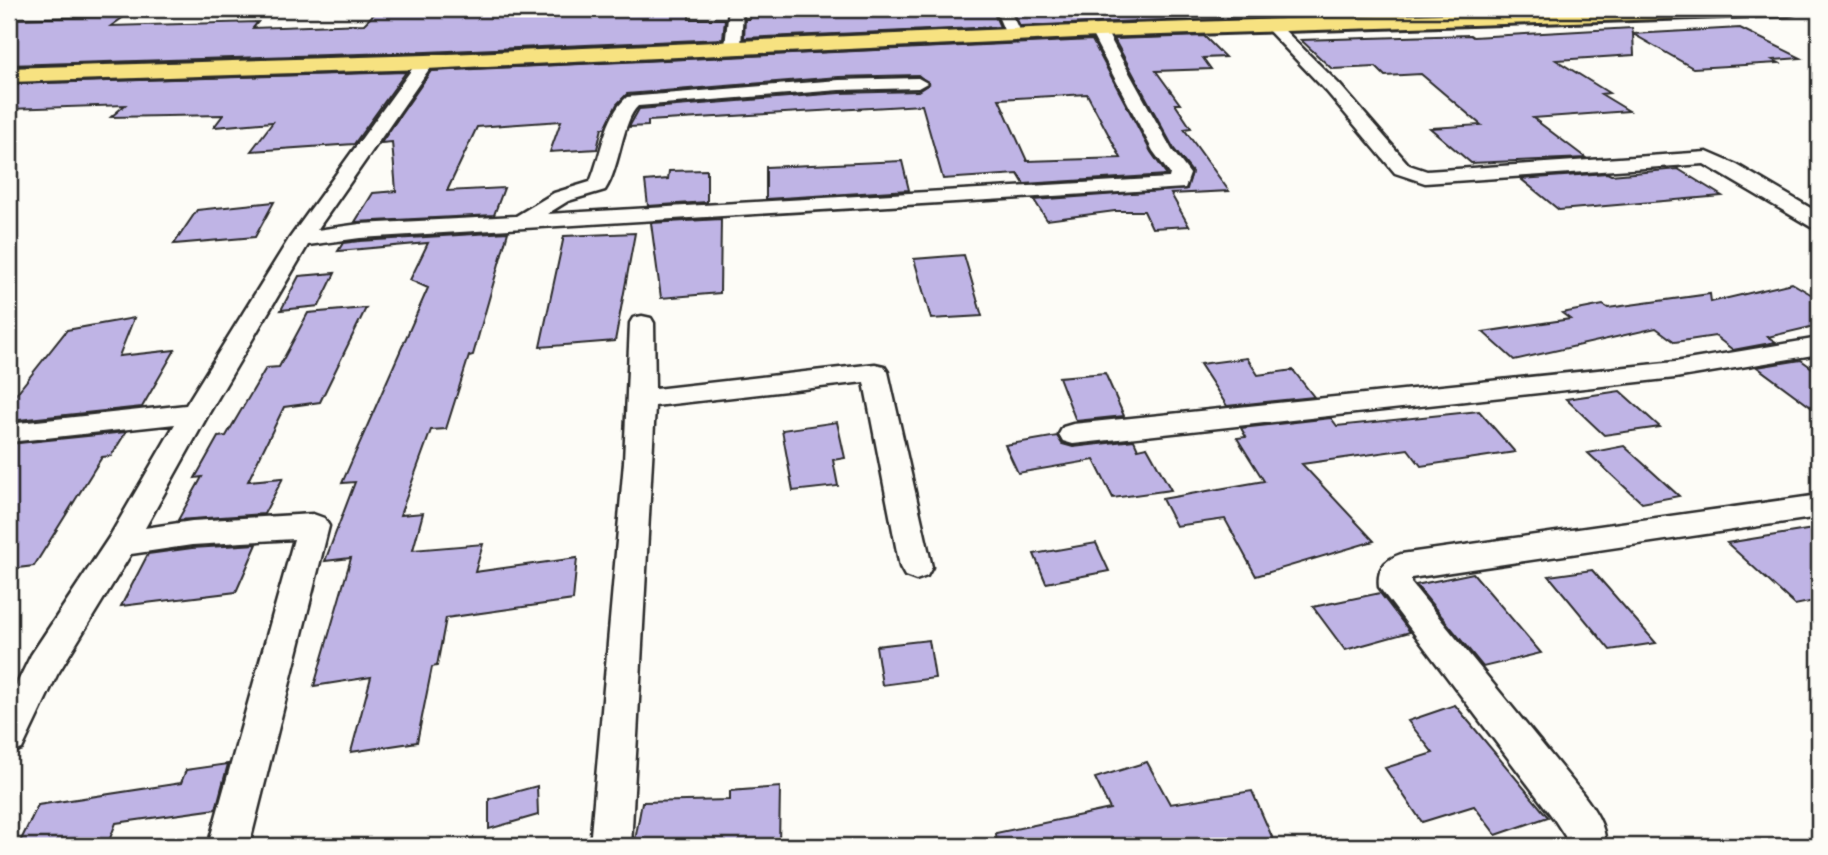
<svg xmlns="http://www.w3.org/2000/svg" width="1828" height="855" viewBox="0 0 1828 855" font-family="'Playpen Sans',sans-serif">
<style>
.building{fill:#bfb4e5;stroke:#2b2b2b;stroke-width:2;fill-rule:evenodd}
.lines{fill:none;stroke-linecap:round;stroke-linejoin:round}
.minor-casing{stroke:#2b2b2b;stroke-width:5}
.primary-casing{stroke:#2b2b2b;stroke-width:6}
.minor{fill:#fdfcf7;fill-rule:evenodd}
.primary{fill:#f7e281;fill-rule:evenodd}
</style>
<rect width="100%" height="100%" fill="#fdfcf7"/>
<filter id="ink" filterUnits="userSpaceOnUse"><feTurbulence type="fractalNoise" baseFrequency=".0143" numOctaves="2"/><feDisplacementMap in="SourceGraphic" scale="14" xChannelSelector="R" yChannelSelector="G"/><feConvolveMatrix kernelMatrix="1 2 1 2 8 2 1 2 1" color-interpolation-filters="sRGB"/></filter>
<g filter="url(#ink)">
<!-- building -->
<path class="building" d="M379 9H689V19H725L723 39 426 52 9 65V19L125 16 111 26 258 22 253 28 364 24Z
M751 9H992L1000 27 744 38 745 19H750Z
M1012 9H1178L1188 19 1020 26Z
M1632 28 1633 34 1740 28 1801 58 1773 60 1779 63 1693 68 1633 34 1634 55 1556 60 1609 93 1601 94 1629 111 1533 118 1586 158 1471 163 1430 128 1481 125 1421 74 1385 76 1376 67 1332 69 1301 40 1470 35 1473 37Z
M1204 36 1225 57 1203 58 1211 69 1156 71 1180 104H1175L1191 128 1184 129 1229 191 1171 194 1189 226 1152 228 1144 211H1115L1047 220 1034 200 1187 189 1192 172 1174 149 1114 39Z
M1092 40 1151 152 1167 175 1024 184 1018 174 943 179 922 105 648 121V126L629 127 639 109 839 93 918 91 929 84 918 75 839 77 627 94 617 104 605 128H602L597 149 550 152 561 121 477 127 447 191 504 188 494 215 355 222 373 193 396 191 392 142 381 143 431 71ZM1087 94 1121 158 1027 161 999 99Z
M406 72 354 144 251 151 273 122 214 127 223 115 111 117 125 105 9 109V84Z
M902 161 909 190 766 199V167Z
M1678 169 1722 196 1559 210 1521 179 1607 173 1611 175Z
M707 170V202L648 206 645 181 668 179 669 171Z
M274 202 255 237 174 244 197 210Z
M721 219 720 293 661 298 651 223Z
M508 232 473 355 469 356 446 429 431 430 400 515 423 513 413 550 483 544 475 572 577 558 573 600 446 618 437 666 432 667 417 742 351 752 371 677 314 686 351 558 325 561 355 482 342 483 428 288 410 280 428 243 338 251 343 243 360 241Z
M635 233 615 341 540 347 564 236Z
M964 255 982 316 931 319 914 259Z
M335 273 319 306 281 310 299 276Z
M1792 283 1819 299V325L1768 337 1776 342 1733 350 1715 336 1675 342 1656 328 1514 360 1483 332 1570 319 1562 313 1603 305 1608 308 1710 294 1711 302Z
M366 308 320 402 284 407 248 481 283 478 264 514 178 520 202 477 195 478 218 437 226 436 266 368 279 367 308 313Z
M134 318 119 356 175 350 142 407 9 421V403L67 330Z
M1247 358 1258 375 1293 370 1314 397 1227 406 1200 364Z
M1801 360 1819 373V413L1757 367Z
M1105 373 1124 416 1076 421 1059 377Z
M1620 391 1660 427 1604 435 1566 399Z
M1479 411 1515 452 1421 466 1408 449 1302 464 1374 541 1256 576 1225 519 1176 526 1162 499 1264 481 1237 438 1246 437 1241 428 1331 418 1337 426Z
M837 422 845 458 833 460 838 486 793 491 782 430Z
M126 432 111 456 102 457 34 566 9 569V444Z
M1057 436 1062 444 1073 447 1134 440 1138 449 1147 447 1171 490 1113 498 1094 460 1018 473 1005 445Z
M1624 446 1679 496 1642 503 1588 453Z
M1819 528V600L1795 605 1727 543Z
M1096 543 1109 571 1046 583 1034 554Z
M257 544 236 592 121 606 148 554 192 548Z
M1592 570 1656 643 1610 650 1549 576Z
M1473 573 1541 653 1483 667 1416 585Z
M1380 593 1410 632 1345 650 1313 607Z
M929 640 935 678 882 685 876 646Z
M1455 705 1548 817 1496 835 1474 806 1422 822 1385 768 1433 753 1408 721Z
M1147 762 1170 804 1252 791 1276 846H997L996 833 1110 809 1095 778Z
M228 764 216 809 116 823 107 846H18L38 805 181 783 186 770Z
M537 786 538 815 489 829V799Z
M780 787 779 846H634L642 802 730 800V791Z"/>
<g class="lines">
<defs>
<path id="minor" d="M729 9H743L741 46 733 51 725 46Z
M995 9H1009L1021 34 1019 37H1007Z
M1272 21 1277 23 1339 84 1409 165 1427 171 1707 152 1737 165 1819 213V228L1811 227 1704 164 1425 183 1395 173 1327 92 1267 29 1264 26Z
M1098 26 1106 31 1172 150 1190 174 1185 188 360 238 308 245 209 413 145 528 192 521 313 514 324 518 329 526 249 846H208L294 539 192 545 131 554 57 675 22 749 9 754V700L31 655 110 536 175 424 9 442V424L186 405 289 239 420 58 426 57 434 62 317 230 360 224 516 216 554 193 590 182C602 155 604 117 627 97L839 80 918 78 927 83 918 88 839 90 638 106C622 120 620 168 605 190L568 201 547 214 1169 178 1170 174 1153 151 1090 31Z
M642 316 651 318 654 323 655 389 875 364 884 366 888 372 932 567 927 576 916 580 905 576 900 567 864 382 655 406 631 846H590L624 462 630 323 633 318Z
M1819 338V354L1675 378 1073 444 1063 441 1059 434 1063 427 1073 424 1675 362Z
M1819 495V517L1411 578V583L1582 793C1595 810 1605 824 1606 846H1566L1565 836 1554 819 1379 587C1377 569 1384 560 1401 554Z"/>
<path id="primary" d="M1600 9H1798L1795 13 1788 15 1098 37 426 69 9 82V68L426 55 1098 25Z"/>
</defs>
<!-- minor casing -->
<use href="#minor" class="minor-casing"/>
<!-- primary casing -->
<use href="#primary" class="primary-casing"/>
<!-- minor -->
<use href="#minor" class="minor"/>
<!-- primary -->
<use href="#primary" class="primary"/>
</g>
</g>
<!-- margin -->
<rect width="1828" height="855" fill="none" stroke="#fdfcf7" stroke-width="35"/>
<rect x="18" y="18" width="1793" height="820" fill="none" stroke="#2b2b2b" stroke-width="2.5" filter="url(#ink)"/>
</svg>
